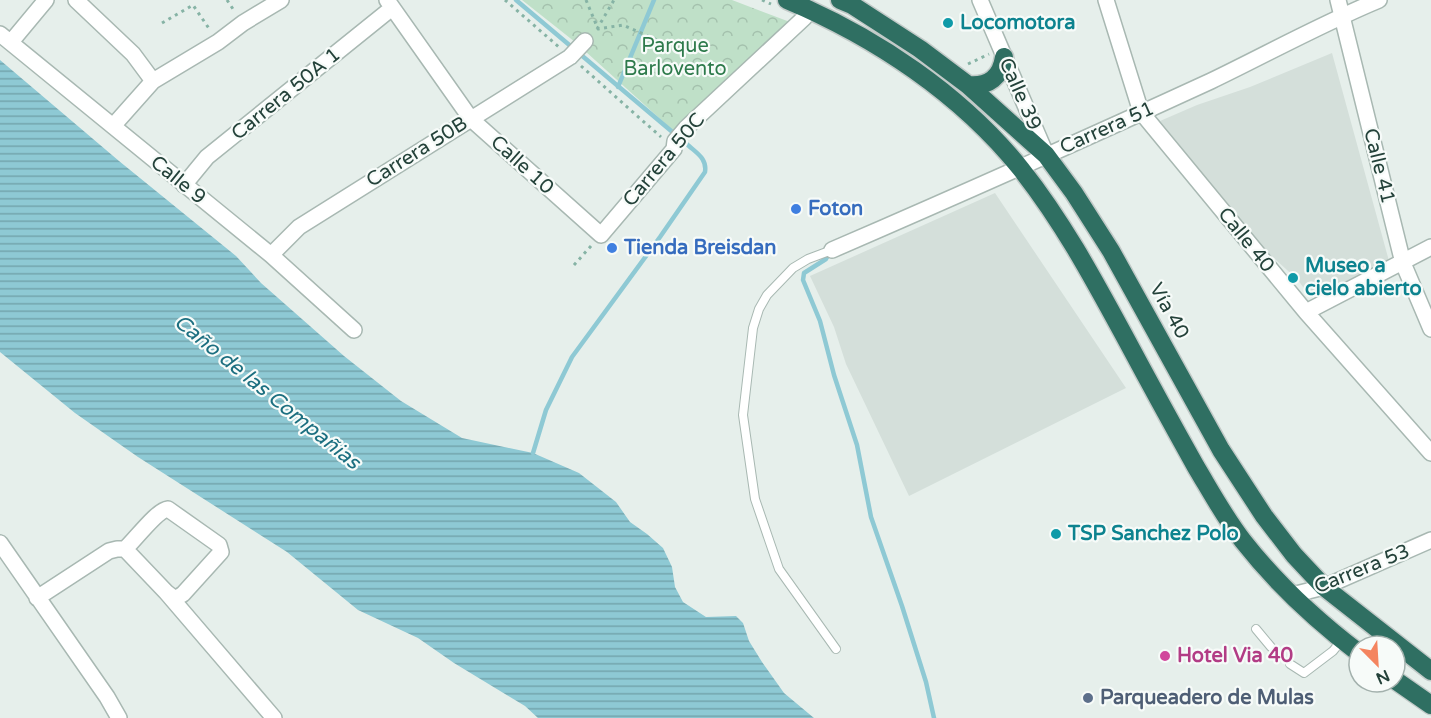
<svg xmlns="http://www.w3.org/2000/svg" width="1431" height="718" viewBox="0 0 1431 718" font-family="'Varela Round',sans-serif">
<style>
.built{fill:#d4dfda}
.park{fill:url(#park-crowns)}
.water{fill:url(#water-rules)}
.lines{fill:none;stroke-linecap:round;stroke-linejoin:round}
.stream{stroke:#8ec9d4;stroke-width:4.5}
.lane-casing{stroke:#a8b8b2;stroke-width:10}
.street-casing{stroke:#a8b8b2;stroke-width:18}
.highway-casing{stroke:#c2cac8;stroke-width:21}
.path{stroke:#86b3a5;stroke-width:3;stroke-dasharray:3 4.5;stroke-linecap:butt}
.lane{stroke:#fff;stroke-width:8}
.street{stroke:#fff;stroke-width:15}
.highway{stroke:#2f6f62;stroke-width:18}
.culture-dot{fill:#0f9aa8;stroke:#f7fbf9;stroke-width:2}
.shop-dot{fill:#3f7fe0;stroke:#f7fbf9;stroke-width:2}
.hotel-dot{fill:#d1479c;stroke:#f7fbf9;stroke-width:2}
.service-dot{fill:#5c6f8a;stroke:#f7fbf9;stroke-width:2}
.labels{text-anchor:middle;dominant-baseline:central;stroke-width:4.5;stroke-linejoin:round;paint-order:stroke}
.culture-label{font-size:20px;font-weight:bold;fill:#0d838f;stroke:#f7fbf9;text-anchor:start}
.park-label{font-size:20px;fill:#2d7a4b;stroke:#f7fbf9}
.street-label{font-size:20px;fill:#24423a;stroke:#f7fbf9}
.shop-label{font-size:20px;font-weight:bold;fill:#366cbe;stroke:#f7fbf9;text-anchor:start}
.hotel-label{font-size:20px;font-weight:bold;fill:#b23c85;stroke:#f7fbf9;text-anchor:start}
.service-label{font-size:20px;font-weight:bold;fill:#4e5e75;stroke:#f7fbf9;text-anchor:start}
.water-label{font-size:21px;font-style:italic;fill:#1c6f80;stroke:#f7fbf9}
</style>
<defs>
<pattern id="park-crowns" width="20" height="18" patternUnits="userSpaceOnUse" patternTransform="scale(1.5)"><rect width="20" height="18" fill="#bfe0c8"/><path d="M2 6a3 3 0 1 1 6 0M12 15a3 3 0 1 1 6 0" fill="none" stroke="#a4c1ad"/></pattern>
<pattern id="water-rules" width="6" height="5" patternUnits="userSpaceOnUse" patternTransform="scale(1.5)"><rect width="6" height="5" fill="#8ec9d4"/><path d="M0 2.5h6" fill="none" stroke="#74a5ad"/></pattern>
</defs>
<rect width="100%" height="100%" fill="#e6efeb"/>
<!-- built -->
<path class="built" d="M1332 53 1389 261 1311 298 1298 280 1263 248 1160 121 1197 105 1250 87Z
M995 193 1126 388 909 496 846 364 834 327 810 276Z"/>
<!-- park -->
<path class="park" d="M522 0H732L790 22 678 135 575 42Z"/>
<!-- water -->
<path class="water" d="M0 60 119 161 236 256 261 283 344 356 401 401 462 438 533 453 579 473 616 502 630 522 647 534 663 548 672 567 675 587 683 602 706 617 736 616 743 623 749 641 762 662 784 693 814 718H538L525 706 454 663 418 638 358 610 287 552 138 457 75 413 0 352Z"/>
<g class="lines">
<!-- stream -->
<path class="stream" d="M516 0 689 146C698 154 707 159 705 172L660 237 572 357 546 410 533 453
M618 87 654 0
M830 252 826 259 804 273 803 280 820 321 834 375 857 445 871 517 902 606 926 682 934 718"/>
<defs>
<path id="lane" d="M832 250 808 259 793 268 767 295 759 309 753 328 743 415 755 499 779 569 836 649
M1256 629 1271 647
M1290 664 1304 673 1333 651 1342 640"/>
<path id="street" d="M76 0 133 54 153 81
M387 0 471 119 601 235 674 149 675 141 686 128 804 18 810 10
M980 0 1046 154
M1106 0 1141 112 1306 312 1431 453
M1338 0 1403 263 1431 329
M0 34 271 255 354 330
M11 42 46 0
M113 126 153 81 218 42 243 23 281 0
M184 185 207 157 392 8
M832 250C959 195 1085 139 1211 81 1267 54 1321 24 1379 0
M271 255 299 227 570 57 585 41
M1306 312 1431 247
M0 543 107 697 119 718
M125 549C135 540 157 510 168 509L219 545 221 552 183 594 175 599 166 592
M1292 595 1324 587 1431 540
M37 598 109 551 117 549H125L166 592 274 718"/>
<path id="highway" d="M787 0C875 37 961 94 1021 169 1063 222 1094 280 1126 339 1149 382 1172 424 1196 467 1211 492 1225 518 1243 541 1276 583 1317 621 1359 653
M840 0 852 5 920 49 968 85 1046 155 1074 193 1111 251 1221 450 1264 516 1294 555 1324 587 1431 671
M968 85C989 87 1001 77 1004 57
M1395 680 1431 705"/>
</defs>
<!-- lane casing -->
<use href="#lane" class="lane-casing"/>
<!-- street casing -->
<use href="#street" class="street-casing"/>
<!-- highway casing -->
<use href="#highway" class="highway-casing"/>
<!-- path -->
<path class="path" d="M227 0 235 12
M505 0 560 48
M586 0 598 29 623 25 666 44
M762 0 771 4
M162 23 193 5 210 30
M597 29 614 0
M968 64 989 54
M581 66 661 137
M574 265 591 246"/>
<!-- lane -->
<use href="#lane" class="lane"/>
<!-- street -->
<use href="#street" class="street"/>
<!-- highway -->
<use href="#highway" class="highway"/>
</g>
<!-- markers -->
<g class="culture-dot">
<circle cx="948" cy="23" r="6"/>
<circle cx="1293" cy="278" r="6"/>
<circle cx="1056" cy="534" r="6"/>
</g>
<g class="shop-dot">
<circle cx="796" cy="209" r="6"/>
<circle cx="612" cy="248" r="6"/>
</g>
<circle class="hotel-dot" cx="1165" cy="656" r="6"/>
<circle class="service-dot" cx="1088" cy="698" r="6"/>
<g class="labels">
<!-- culture labels -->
<g class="culture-label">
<text x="960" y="23">Locomotora</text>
<text x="1305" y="266">Museo a<tspan x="1305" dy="23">cielo abierto</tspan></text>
<text x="1068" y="534">TSP Sanchez Polo</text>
</g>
<!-- park labels -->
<g class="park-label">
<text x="675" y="46">Parque<tspan x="675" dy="23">Barlovento</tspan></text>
</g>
<!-- street labels -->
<g class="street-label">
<text transform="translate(286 94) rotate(-39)">Carrera 50A 1</text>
<text transform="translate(1020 94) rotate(66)">Calle 39</text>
<text transform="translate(1107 128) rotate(-24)">Carrera 51</text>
<text transform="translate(417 152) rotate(-32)">Carrera 50B</text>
<text transform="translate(664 160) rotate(-50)">Carrera 50C</text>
<text transform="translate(522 165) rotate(42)">Calle 10</text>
<text transform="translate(1379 166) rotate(76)">Calle 41</text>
<text transform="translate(178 180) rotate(39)">Calle 9</text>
<text transform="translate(1246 240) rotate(51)">Calle 40</text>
<text transform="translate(1169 311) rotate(61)">Vía 40</text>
<text transform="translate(1362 569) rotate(-22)">Carrera 53</text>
</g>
<!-- shop labels -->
<g class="shop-label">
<text x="808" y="209">Foton</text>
<text x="624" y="248">Tienda Breisdan</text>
</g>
<!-- hotel labels -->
<g class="hotel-label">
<text x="1177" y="656">Hotel Via 40</text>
</g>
<!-- service labels -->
<g class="service-label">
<text x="1100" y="698">Parqueadero de Mulas</text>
</g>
<!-- water labels -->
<g class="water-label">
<text transform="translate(267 392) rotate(39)">Caño de las Compañias</text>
</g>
</g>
<!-- north arrow -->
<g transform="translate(1377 664) rotate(156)"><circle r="28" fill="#f7fbf9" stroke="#a3b1ad" stroke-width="1.5"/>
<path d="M0-4.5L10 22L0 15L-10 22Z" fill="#f4845f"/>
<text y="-9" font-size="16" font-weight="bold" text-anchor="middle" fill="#24423a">N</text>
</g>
</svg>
